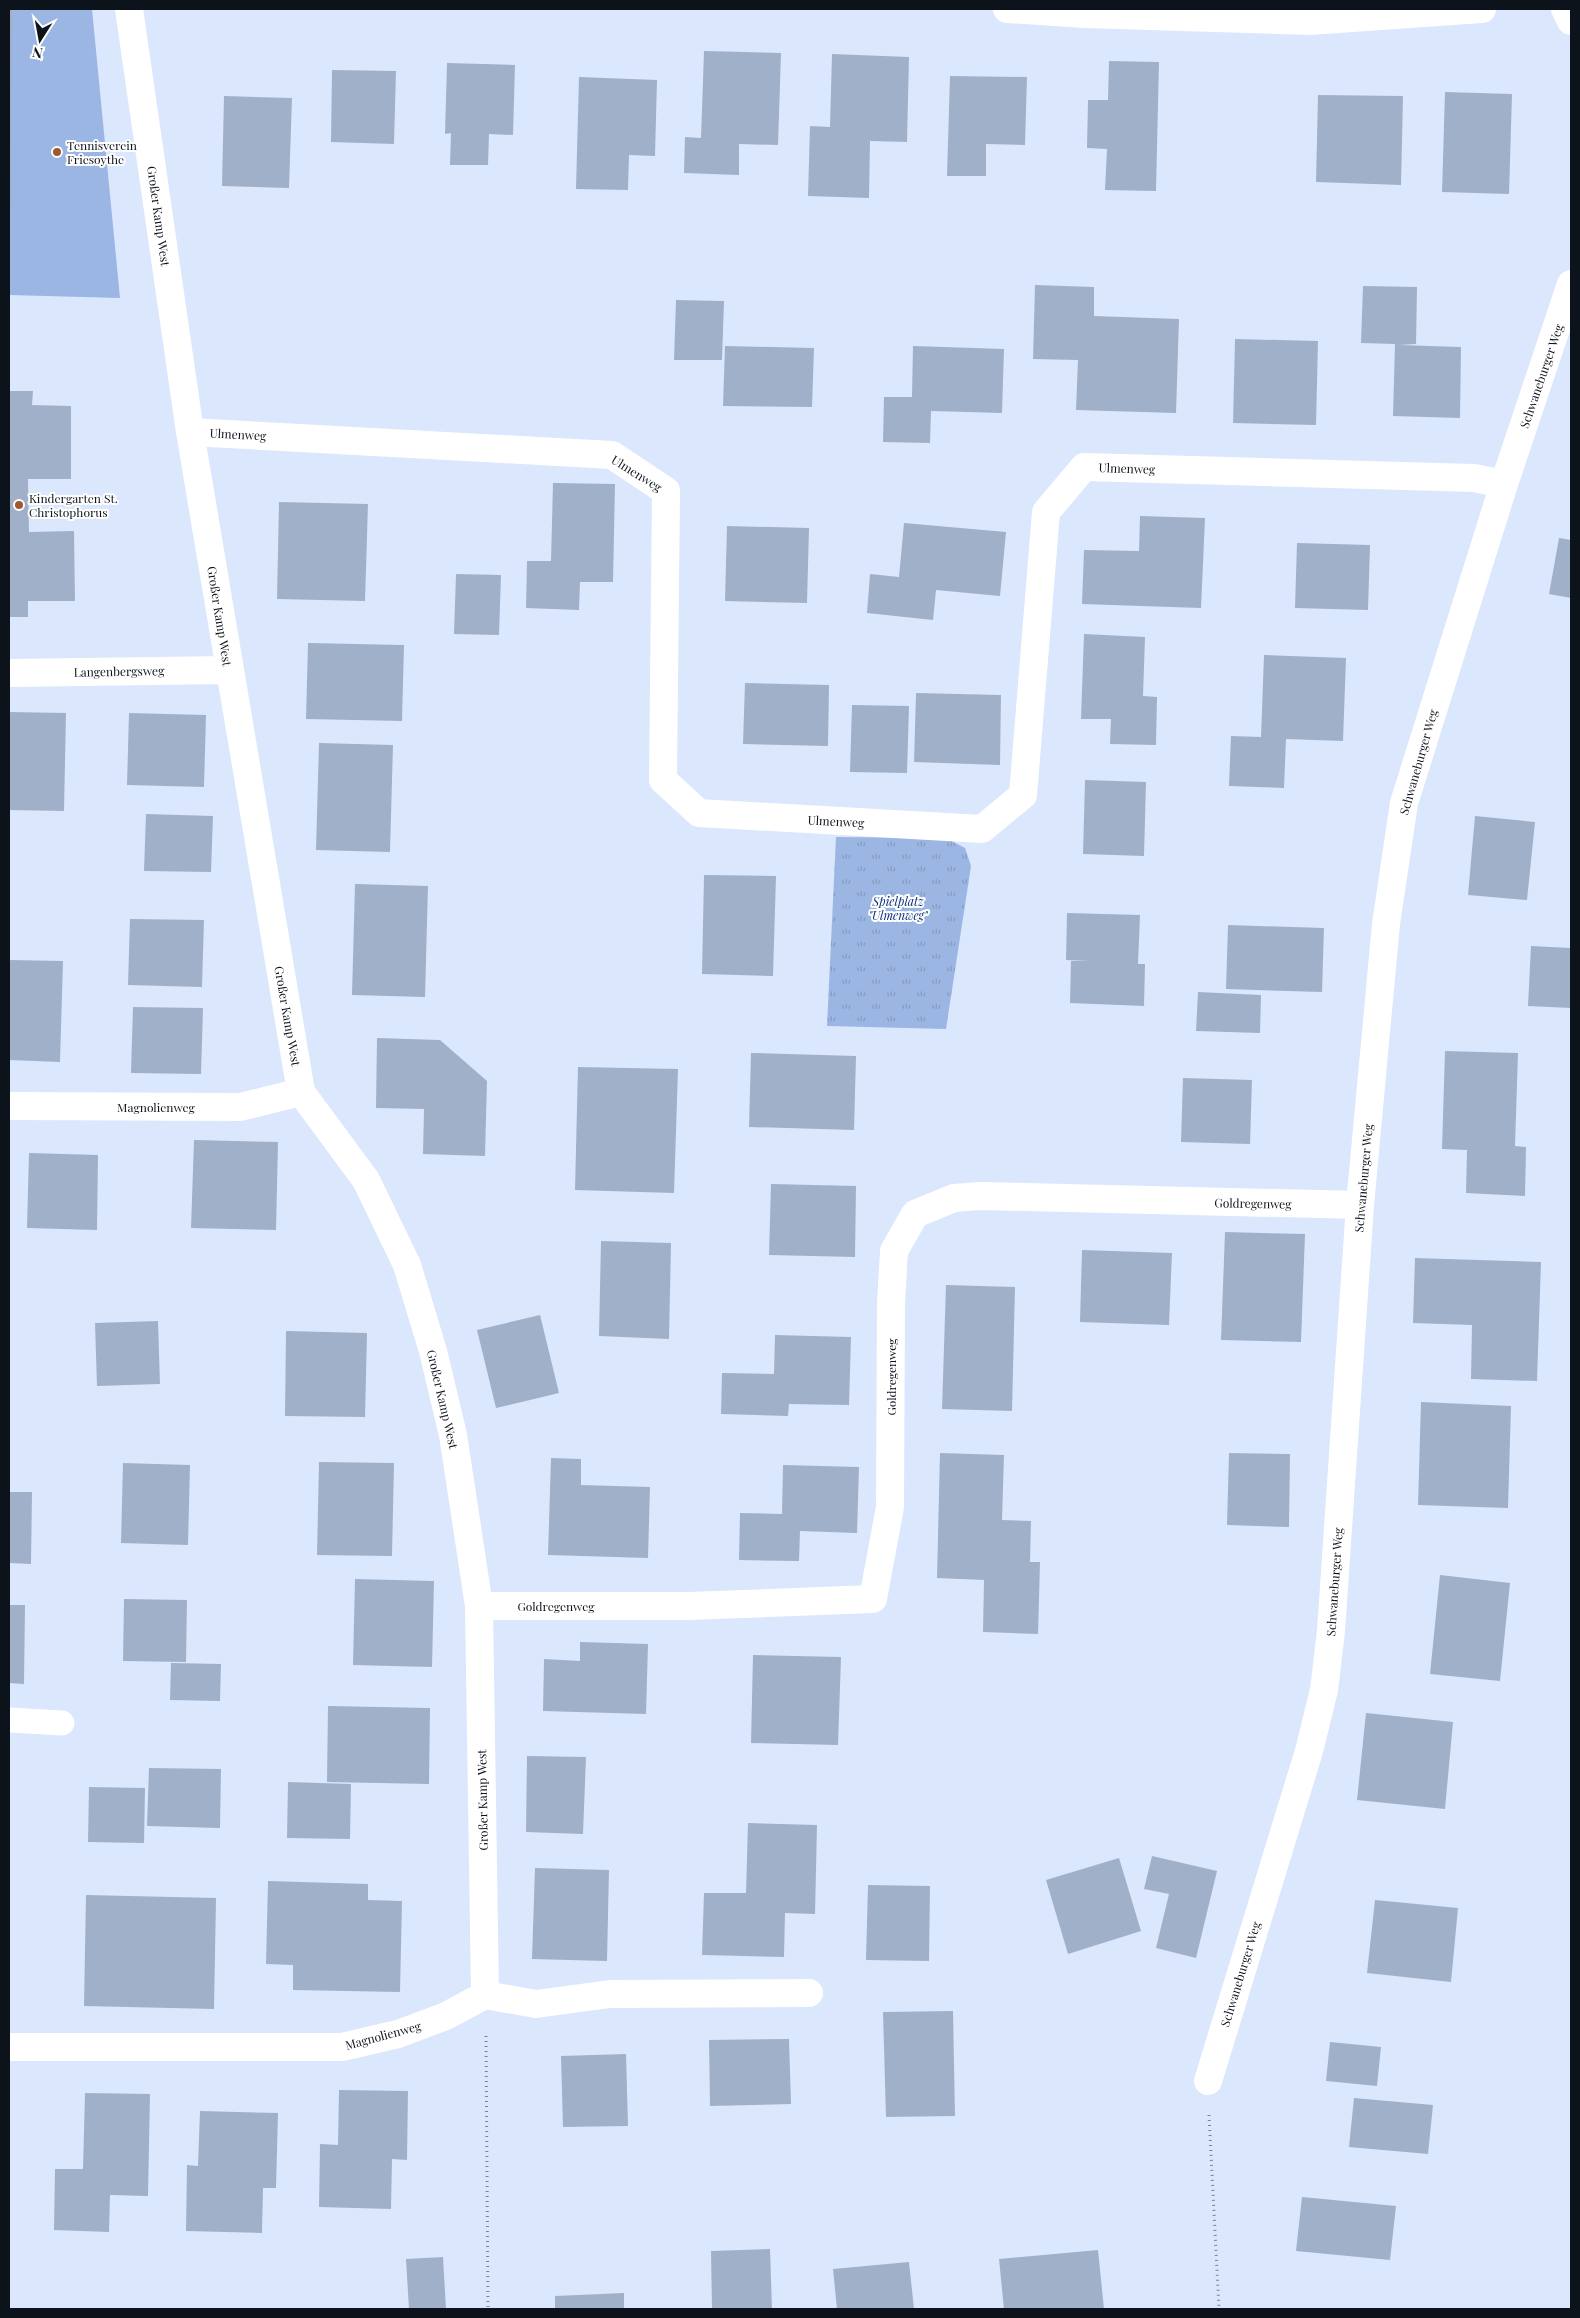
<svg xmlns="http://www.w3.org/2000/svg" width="1580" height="2318" viewBox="0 0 1580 2318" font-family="'Playfair Display',serif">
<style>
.green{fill:#9cb6e4}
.park{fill:url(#park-tufts)}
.building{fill:#a1b0c9}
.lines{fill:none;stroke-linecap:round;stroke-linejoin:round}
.path{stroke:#798392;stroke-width:3;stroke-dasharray:1 4;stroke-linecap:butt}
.lane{stroke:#fff;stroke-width:25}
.street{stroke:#fff;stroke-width:28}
.poi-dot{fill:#9f5a2d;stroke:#fff;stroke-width:2}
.labels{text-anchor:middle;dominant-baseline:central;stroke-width:4;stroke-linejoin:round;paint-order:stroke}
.poi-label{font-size:12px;fill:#0d131b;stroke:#fff;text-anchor:start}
.street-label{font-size:12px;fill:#0d131b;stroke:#fff}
.park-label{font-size:12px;font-style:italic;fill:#072f78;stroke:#fff}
</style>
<defs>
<pattern id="park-tufts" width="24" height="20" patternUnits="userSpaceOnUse" patternTransform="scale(1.25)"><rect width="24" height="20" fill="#9cb6e4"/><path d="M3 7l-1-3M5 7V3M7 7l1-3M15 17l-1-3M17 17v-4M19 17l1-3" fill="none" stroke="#859cc3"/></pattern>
</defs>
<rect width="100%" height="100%" fill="#dbe7fd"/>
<!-- green -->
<path class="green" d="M9 9H92L120 298 9 295Z"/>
<!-- park -->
<path class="park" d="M836 837 946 838 965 848 971 866 946 1029 827 1026Z"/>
<!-- building -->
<path class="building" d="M9 9H12L11 204H9Z
M704 51 781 53 778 145 739 144V175L684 173 685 137 701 138Z
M832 54 909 57 907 142 870 141 869 198 808 196 810 126 830 127Z
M1109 61 1159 62 1156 191 1105 190 1107 149 1087 148 1088 100H1108Z
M447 63 515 65 513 135 489 134 488 165H450L451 133 445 134Z
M332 70 396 71 394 144 331 142Z
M950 76 1027 77 1025 145 986 144V176H947Z
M579 77 657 80 655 156 629 155 628 190 576 189Z
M1445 92 1512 94 1509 194 1442 192Z
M1318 95 1403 96 1401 185 1316 182Z
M224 96 292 98 289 188 222 186Z
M1035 285 1094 287V316L1179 319 1176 413 1076 410 1078 360 1033 359Z
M1363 286 1417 287 1416 344 1399 345 1461 347 1460 418 1393 416 1395 344 1361 343Z
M676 300 724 301 722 360H674Z
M1235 339 1318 341 1316 425 1233 423Z
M725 346 814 348 812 407 723 406Z
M913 346 1004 349 1002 413 931 411 930 443 883 442 884 397H912Z
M9 391H33L32 405 71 406V479H28L29 532 74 531 75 601H28V617H9Z
M553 483 615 484 613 582H580L579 610 526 608 527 561H551Z
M279 502 368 504 365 601 277 599Z
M1140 516 1205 518 1201 608 1082 604 1084 550 1139 551Z
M904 523 1006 532 1000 596 936 590 933 620 867 613 870 574 899 577Z
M727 526 809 528 807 603 725 601Z
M1559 538 1571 540V598L1549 594Z
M1297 543 1370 545 1368 610 1295 608Z
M456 574 501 575 499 635 454 634Z
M1084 634 1145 637 1143 696 1157 697 1156 745 1110 744 1111 719H1081Z
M308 643 404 645 402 721 306 719Z
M1264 655 1346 658 1343 741 1286 739 1284 788 1229 786 1231 736 1261 737Z
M745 683 829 685 828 746 743 744Z
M916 693 1001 695 1000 765 914 762Z
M852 705 909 706 907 773 850 772Z
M9 712 66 713 64 811 9 810Z
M129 713 206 715 204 787 127 785Z
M319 743 393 745 390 852 316 850Z
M1085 780 1146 782 1144 856 1083 854Z
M146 814 213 816 211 872 144 871Z
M1475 816 1535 822 1527 900 1468 895Z
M704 875 776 876 773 976 702 974Z
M355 884 428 886 425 997 352 995Z
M1067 913 1140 915 1138 964H1145L1144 1006 1070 1003 1071 961H1090L1066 960Z
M130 919 204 920 202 987 128 985Z
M1228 925 1324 928 1322 992 1226 989Z
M1531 946 1571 948V1008L1528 1006Z
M9 960 63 961 60 1062 9 1060Z
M1198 992 1261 995 1260 1033 1196 1031Z
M133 1007 203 1008 201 1074 131 1073Z
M377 1038 440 1040 487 1081 485 1156 423 1154 424 1109 376 1108Z
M1445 1051 1518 1053 1515 1146 1526 1147 1525 1196 1466 1193 1467 1150 1442 1149Z
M751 1053 856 1056 854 1130 749 1127Z
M578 1067 678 1069 674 1193 575 1190Z
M1183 1078 1252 1080 1250 1144 1181 1142Z
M194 1140 278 1142 276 1230 191 1228Z
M29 1153 98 1155 97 1230 27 1228Z
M771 1184 856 1186 855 1257 769 1255Z
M1225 1232 1305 1234 1301 1342 1221 1340Z
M601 1241 671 1243 669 1339 599 1336Z
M1082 1250 1172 1253 1169 1325 1080 1322Z
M1415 1258 1541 1262 1537 1381 1471 1379 1472 1325 1413 1323Z
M946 1285 1015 1287 1012 1411 942 1409Z
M540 1315 559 1393 496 1408 477 1330Z
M158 1321 160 1384 97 1386 95 1323Z
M286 1331 367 1333 365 1417 285 1416Z
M775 1335 851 1337 849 1405 789 1404 788 1416 721 1414 722 1373 774 1374Z
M1421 1402 1511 1406 1508 1508 1418 1505Z
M940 1453 1004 1455 1002 1520 1031 1521 1030 1562H1040L1038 1634 983 1632 984 1580 937 1578Z
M1229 1453 1290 1454 1289 1527 1227 1525Z
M551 1458 581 1459V1485L650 1487 648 1558 548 1555Z
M319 1462 394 1463 392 1556 317 1555Z
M123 1463 190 1465 188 1545 121 1543Z
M783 1465 859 1467 857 1533 800 1531 799 1561 739 1560 740 1513 782 1514Z
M9 1492H32L31 1564 9 1563Z
M1440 1575 1510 1583 1500 1681 1430 1674Z
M355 1579 434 1581 432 1667 353 1665Z
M124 1599 187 1600 186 1662 123 1661Z
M9 1605H25L24 1684 9 1683Z
M580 1642 648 1644 646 1714 543 1711 544 1659 580 1661Z
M753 1655 841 1657 838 1745 751 1743Z
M171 1663 221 1664 220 1701 170 1700Z
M328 1706 430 1708 429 1784 327 1782Z
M1366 1713 1453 1722 1445 1809 1357 1800Z
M527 1756 586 1757 583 1834 526 1832Z
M149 1768 221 1769 220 1828 147 1826Z
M288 1782 351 1784 350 1839 287 1838Z
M89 1787 145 1788 144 1843 88 1842Z
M748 1823 817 1825 815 1914 785 1913 784 1957 702 1955 704 1893H746Z
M1152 1856 1217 1871 1196 1958 1156 1948 1169 1894 1144 1889Z
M1119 1858 1141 1931 1068 1954 1046 1880Z
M535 1868 609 1870 607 1961 532 1959Z
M268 1881 368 1884V1900L402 1901 400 1992 293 1990V1965L266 1964Z
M868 1885 930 1886 929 1961 866 1960Z
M86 1895 216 1898 214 2009 84 2006Z
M1375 1900 1458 1908 1451 1982 1367 1973Z
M953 2011 955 2116 886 2117 883 2012Z
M789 2039 791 2104 710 2106 709 2040Z
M1330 2042 1381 2047 1377 2086 1326 2081Z
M626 2054 628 2126 563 2127 561 2056Z
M339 2090 408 2091 407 2160 392 2159 391 2209 319 2207 320 2144 338 2145Z
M85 2093 150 2094 148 2196 110 2195 109 2232 54 2230 55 2169H83Z
M1354 2098 1433 2105 1428 2154 1349 2147Z
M200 2111 278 2113 276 2188H263L262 2233 186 2231 187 2165 198 2166Z
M1302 2197 1396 2206 1390 2260 1296 2251Z
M770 2249 772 2309H712L711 2251Z
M1098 2250 1104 2309H1004L999 2259Z
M443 2257 446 2309H409L406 2259Z
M909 2262 914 2309H837L833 2269Z
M624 2293V2309H555V2296Z"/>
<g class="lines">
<!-- path -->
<path class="path" d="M486 2036 488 2309
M1209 2115 1219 2309"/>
<!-- lane -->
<path class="lane" d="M9 1720 62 1723"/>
<!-- street -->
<path class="street" d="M129 9 190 432 301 1092 366 1180 407 1265 433 1351 453 1435 479 1606 485 1995
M1007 9 1085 14 1309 21 1482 9
M1565 9 1571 21
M190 432 612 455 666 491 663 780 699 813 982 829 1023 795 1046 512 1084 467 1474 478 1504 484
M9 673 229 670
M9 1106 240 1107 301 1092
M479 1606H689L873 1599 890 1507 891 1304 894 1251 915 1214 954 1198 981 1196 1360 1205
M9 2047H342L398 2034 446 2016 485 1995 536 2004 610 1994 809 1993
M1208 2081 1309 1751 1324 1690 1331 1631 1360 1205 1386 924 1404 803 1504 484 1571 284"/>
</g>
<!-- markers -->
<g class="poi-dot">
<circle cx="57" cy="152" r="5"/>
<circle cx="19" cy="505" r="5"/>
</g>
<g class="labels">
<!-- poi labels -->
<g class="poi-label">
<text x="67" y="145">Tennisverein<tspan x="67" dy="14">Friesoythe</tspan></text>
<text x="29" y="498">Kindergarten St.<tspan x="29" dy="14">Christophorus</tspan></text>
</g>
<!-- street labels -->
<g class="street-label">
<text transform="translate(159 216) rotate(82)">Großer Kamp West</text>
<text transform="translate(1541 376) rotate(-71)">Schwaneburger Weg</text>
<text transform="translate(238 434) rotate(3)">Ulmenweg</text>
<text transform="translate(1127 468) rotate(2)">Ulmenweg</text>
<text transform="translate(637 473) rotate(32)">Ulmenweg</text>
<text transform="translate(220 616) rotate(81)">Großer Kamp West</text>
<text transform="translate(119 671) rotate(-1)">Langenbergsweg</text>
<text transform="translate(1418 762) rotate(-74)">Schwaneburger Weg</text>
<text transform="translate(836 821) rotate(3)">Ulmenweg</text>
<text transform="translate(288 1016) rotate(80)">Großer Kamp West</text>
<text x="156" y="1107">Magnolienweg</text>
<text transform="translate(1363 1178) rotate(-85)">Schwaneburger Weg</text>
<text transform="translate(1253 1203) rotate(1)">Goldregenweg</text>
<text transform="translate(891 1377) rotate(-90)">Goldregenweg</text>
<text transform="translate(443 1399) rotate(77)">Großer Kamp West</text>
<text transform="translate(1334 1582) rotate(-86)">Schwaneburger Weg</text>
<text x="556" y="1606">Goldregenweg</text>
<text transform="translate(482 1800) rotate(-91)">Großer Kamp West</text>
<text transform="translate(1240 1974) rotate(-73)">Schwaneburger Weg</text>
<text transform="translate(383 2035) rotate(-15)">Magnolienweg</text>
</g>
<!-- park labels -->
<g class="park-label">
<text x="898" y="901">Spielplatz<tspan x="898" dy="14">"Ulmenweg"</tspan></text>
</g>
</g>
<!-- border -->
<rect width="1580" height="2318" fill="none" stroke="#0d131b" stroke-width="20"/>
<!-- north arrow -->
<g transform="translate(40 40) rotate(191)" stroke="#ffffff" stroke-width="4" paint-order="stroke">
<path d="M0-4L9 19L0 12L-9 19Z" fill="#0d131b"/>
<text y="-8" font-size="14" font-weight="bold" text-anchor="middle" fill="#0d131b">N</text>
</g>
</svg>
